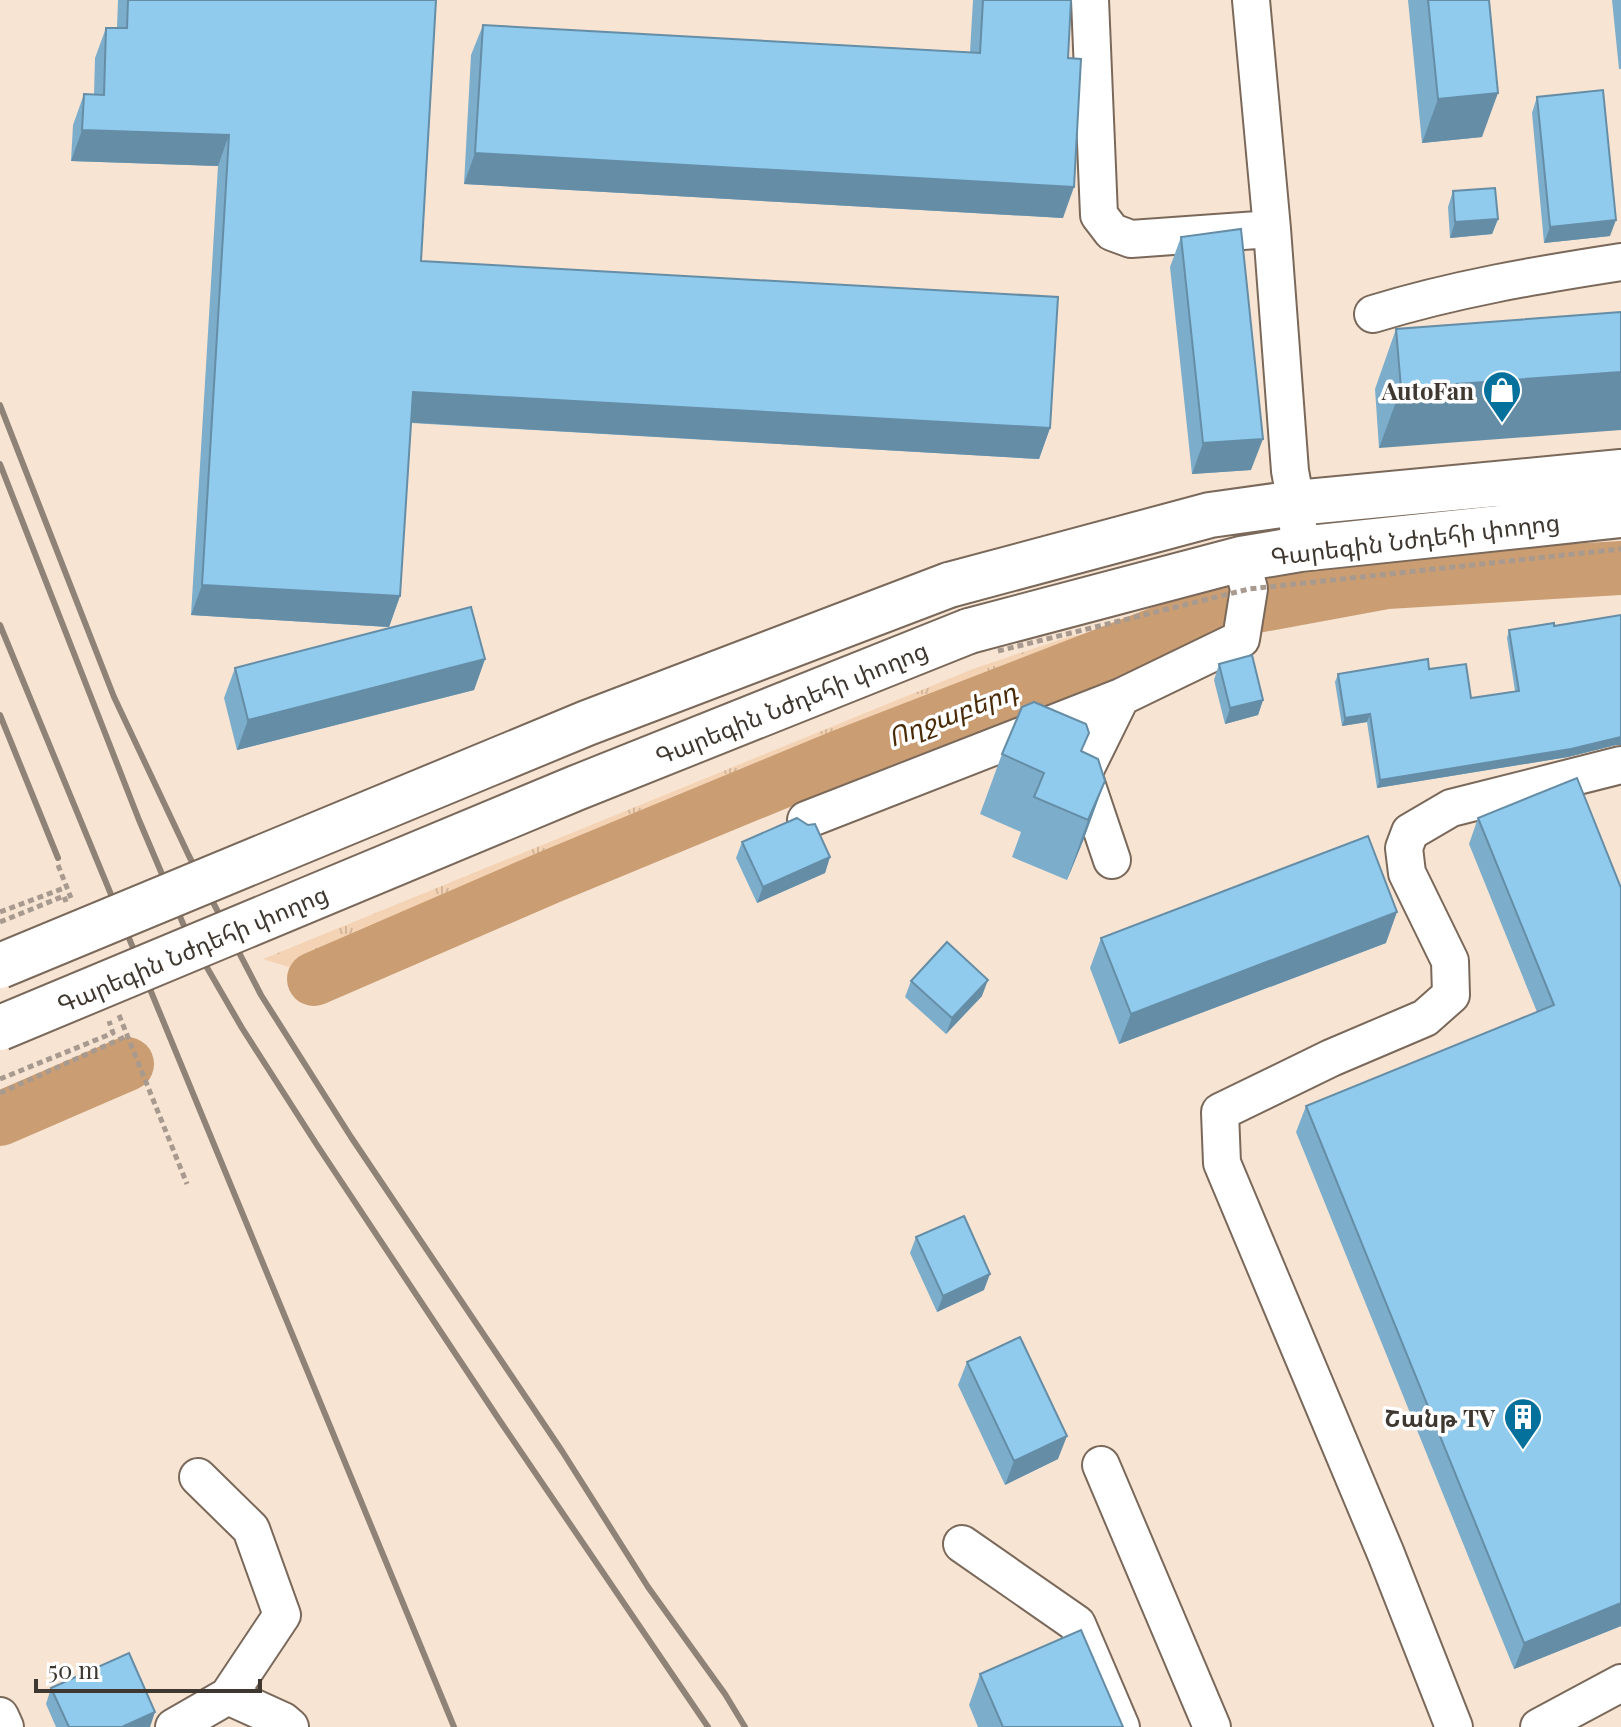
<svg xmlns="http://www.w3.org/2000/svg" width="1621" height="1727" viewBox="0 0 1621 1727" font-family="'Playfair Display','Noto Sans Armenian',serif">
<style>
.grass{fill:url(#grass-tufts)}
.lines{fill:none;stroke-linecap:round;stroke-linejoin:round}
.river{stroke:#ca9d73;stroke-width:54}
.minor-casing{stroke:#7a695a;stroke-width:40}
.major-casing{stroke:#7a695a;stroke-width:48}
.path{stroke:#a89a8e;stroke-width:5;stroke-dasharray:6 4;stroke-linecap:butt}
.minor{stroke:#fff;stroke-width:36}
.major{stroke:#fff;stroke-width:44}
.rail{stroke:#8f8377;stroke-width:6}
.major-bridge-casing{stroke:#7a695a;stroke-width:48;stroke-linecap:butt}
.path-bridge{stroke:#a89a8e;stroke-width:5;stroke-dasharray:6 4;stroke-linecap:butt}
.major-bridge{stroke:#fff;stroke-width:44}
.wall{fill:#7caecc}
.shaded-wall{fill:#658da6}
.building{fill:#90caed;stroke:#658da6;stroke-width:2}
.labels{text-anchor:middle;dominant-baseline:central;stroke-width:7;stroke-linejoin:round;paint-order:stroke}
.poi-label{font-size:24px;font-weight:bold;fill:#3f3831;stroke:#fff;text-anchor:end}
.street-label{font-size:24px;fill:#3f3831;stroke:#fff}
.water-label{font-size:26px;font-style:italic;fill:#492b08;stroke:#fff}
</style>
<defs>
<pattern id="grass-tufts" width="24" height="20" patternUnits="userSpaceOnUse" patternTransform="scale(2)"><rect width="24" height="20" fill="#f4d3b4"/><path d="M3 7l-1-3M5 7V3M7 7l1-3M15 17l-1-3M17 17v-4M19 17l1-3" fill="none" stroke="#d2b69b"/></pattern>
</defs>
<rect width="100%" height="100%" fill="#f7e4d3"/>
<!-- grass -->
<path class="grass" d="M1187 613 1188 634 1181 657 1135 679 1036 697 981 714 942 736 888 757 860 772 806 784 704 824 459 928 359 966 315 975 263 959 973 669 1068 637Z"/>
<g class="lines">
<!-- river -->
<path class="river" d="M314 979 552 876 840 757 1207 615 1387 582 1621 568
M0 1119 127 1064"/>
<defs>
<path id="minor" d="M1090 0 1099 215 1112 232 1131 239 1272 229
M1251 0 1272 229 1290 471 1296 503 1300 549
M1373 314C1454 289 1537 275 1621 262
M806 820 1121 697 1241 639 1249 589 1241 559
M1112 860 1083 774 1121 697
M1101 1465 1212 1727
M962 1544 1077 1624 1121 1727
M228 1696 283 1721 290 1727
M0 1716 5 1727
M174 1727 228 1696 282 1615 251 1529 198 1477
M1454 1727 1386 1554 1222 1163 1220 1112 1331 1058 1425 1018 1451 995 1450 961 1407 873 1404 848 1410 832 1451 808 1621 765
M1539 1727 1621 1683"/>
<path id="major" d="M949 585 1210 515 1296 503 1621 472
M969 631 1241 559 1300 549 1621 515"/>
</defs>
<!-- minor casing -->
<use href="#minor" class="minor-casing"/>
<!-- major casing -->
<use href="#major" class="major-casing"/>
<!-- path -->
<path class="path" d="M58 865 71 898
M0 912 67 887
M0 922 64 896 66 902
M119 1015 187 1184
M0 1079 113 1033 109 1021
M0 1093 127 1036"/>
<!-- minor -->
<use href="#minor" class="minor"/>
<!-- major -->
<use href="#major" class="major"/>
<!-- rail -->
<path class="rail" d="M0 405 114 697 189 856 261 995 351 1137 562 1451 648 1587 725 1694 745 1727
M0 464 139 820 187 933 242 1028 317 1145 500 1421 708 1727
M0 625 454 1727
M0 715 58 858"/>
<defs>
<path id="major-bridge" d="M0 966 587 723 949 585
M0 1028 576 788 969 631"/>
</defs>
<!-- major-bridge casing -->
<use href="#major-bridge" class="major-bridge-casing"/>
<!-- path-bridge -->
<path class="path-bridge" d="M998 651 1249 589 1621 549"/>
<!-- major-bridge -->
<use href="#major-bridge" class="major-bridge"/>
</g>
<!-- wall -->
<path class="wall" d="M118 0H436L421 261 1050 428 1039 459 411 423 400 596 389 627 191 615 218 166 71 161 73 125 84 94H94L95 58 106 28H117Z
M973 0H1071L1068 58 1063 218 464 184 471 55 483 25 970 52Z
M1408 0H1489L1482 137 1422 143Z
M1612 0H1621V69H1619Z
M1537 97 1610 236 1544 243 1532 113Z
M1453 191 1498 219 1492 234 1450 238 1448 207Z
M1181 237 1251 470 1192 474 1170 267Z
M1621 312 1379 448 1375 389 1396 329Z
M1554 626 1616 745 1568 757 1377 788 1367 722 1342 726 1335 682 1338 674 1429 669 1471 698 1515 691 1507 638 1509 630Z
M485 659 474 690 237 750 224 698 235 668Z
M1219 664 1263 700 1258 715 1225 724 1214 680Z
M1082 752 1105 781 1083 841 1067 880 1012 857 1021 832 980 814 1002 754Z
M1478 818 1621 888V1626L1514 1669 1296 1132 1306 1106 1537 1012 1469 844Z
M742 842 830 857 825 873 757 903 736 858Z
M1101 938 1386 943 1119 1044 1090 968Z
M911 981 982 996 946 1034 905 997Z
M916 1237 984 1290 937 1312 910 1253Z
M967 1362 1058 1459 1005 1485 958 1385Z
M980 1674 1123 1727H978L969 1705Z
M51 1688 150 1727H56L46 1704Z"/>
<!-- shaded-wall -->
<path class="shaded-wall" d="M1498 93 1482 137 1422 143 1438 99Z
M82 130 229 135 218 166 71 161Z
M475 153 1074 187 1063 218 464 184Z
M1498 219 1492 234 1450 238 1455 222Z
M1616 220 1610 236 1544 243 1550 227Z
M1621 372V430L1379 448 1401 388Z
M413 392 1050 428 1039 459 402 422Z
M1263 439 1251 470 1192 474 1203 443Z
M202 585 400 596 389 627 191 615Z
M485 659 474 690 237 750 248 720Z
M1263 700 1258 715 1225 724 1230 708Z
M1370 714 1367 722 1342 726 1345 718Z
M1621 737V745H1616L1568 757 1377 788 1380 780Z
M1105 781 1083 841 1067 880 1088 820Z
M830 857 825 873 757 903 763 887Z
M1397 912 1386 943 1119 1044 1131 1014Z
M988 980 982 996 946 1034 952 1018Z
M990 1274 984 1290 937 1312 943 1296Z
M1067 1436 1058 1459 1005 1485 1014 1461Z
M1621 1603V1626L1514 1669 1524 1643Z
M155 1712 150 1727H122Z"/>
<!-- building -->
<path class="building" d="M128 0H436L421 261 1058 297 1050 428 413 392 400 596 202 585 229 135 82 130 84 94 104 95 106 28H127Z
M983 0H1071L1068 58 1081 59 1074 187 475 153 483 25 980 53Z
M1428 0H1489L1498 93 1438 99Z
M1603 90 1616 220 1550 227 1537 97Z
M1495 188 1498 219 1455 222 1453 191Z
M1241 229 1263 439 1203 443 1181 237Z
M1621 312V372L1401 388 1396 329Z
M471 607 485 659 248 720 235 668Z
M1621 615V737L1571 749 1380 780 1370 714 1345 718 1338 674 1428 659 1429 669 1466 664 1471 698 1519 691 1509 630 1554 623V626Z
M1252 655 1263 700 1230 708 1219 664Z
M1034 702 1086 724 1089 733 1081 751 1098 759 1105 781 1088 820 1034 797 1044 773 1002 754 1022 707Z
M1577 778 1621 888V1603L1524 1643 1306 1106 1554 1005 1478 818Z
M797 818 808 825 815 824 830 857 763 887 742 842Z
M1368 836 1397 912 1131 1014 1101 938Z
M947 942 988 980 952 1018 911 981Z
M964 1216 990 1274 943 1296 916 1237Z
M1020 1337 1067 1436 1014 1461 967 1362Z
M1081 1630 1123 1727H1003L980 1674Z
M129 1653 155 1712 122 1727H69L51 1688Z"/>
<!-- icons -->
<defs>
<symbol id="shop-pin" viewBox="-11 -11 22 30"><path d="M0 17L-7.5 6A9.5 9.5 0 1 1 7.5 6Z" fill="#04709c" stroke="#fff"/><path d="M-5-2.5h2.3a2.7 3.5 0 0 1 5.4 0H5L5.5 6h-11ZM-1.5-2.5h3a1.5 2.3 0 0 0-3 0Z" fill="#fff"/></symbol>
<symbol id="building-pin" viewBox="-11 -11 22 30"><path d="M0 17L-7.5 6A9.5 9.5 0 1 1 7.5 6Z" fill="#04709c" stroke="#fff"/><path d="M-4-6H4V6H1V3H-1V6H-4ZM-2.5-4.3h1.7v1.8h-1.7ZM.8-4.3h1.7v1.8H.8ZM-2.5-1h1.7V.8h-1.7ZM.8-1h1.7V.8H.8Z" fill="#fff"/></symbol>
</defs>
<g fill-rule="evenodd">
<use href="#shop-pin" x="1480" y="368" width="44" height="60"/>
<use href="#building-pin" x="1501" y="1395" width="44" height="60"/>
</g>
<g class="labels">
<!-- poi labels -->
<g class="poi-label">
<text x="1474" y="390">AutoFan</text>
<text x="1495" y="1417">Շանթ TV</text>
</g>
<!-- street labels -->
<g class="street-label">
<text transform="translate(1415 538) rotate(-7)">Գարեգին Նժդեհի փողոց</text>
<text transform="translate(791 702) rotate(-22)">Գարեգին Նժդեհի փողոց</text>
<text transform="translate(192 948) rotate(-23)">Գարեգին Նժդեհի փողոց</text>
</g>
<!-- water labels -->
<g class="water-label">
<text transform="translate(952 713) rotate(-21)">Ողջաբերդ</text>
</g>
</g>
<!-- scale -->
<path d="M36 1679v12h224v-12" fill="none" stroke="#3f3831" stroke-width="4"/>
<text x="48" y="1679" font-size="24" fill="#3f3831" stroke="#ffffff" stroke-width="6" paint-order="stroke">50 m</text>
</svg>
